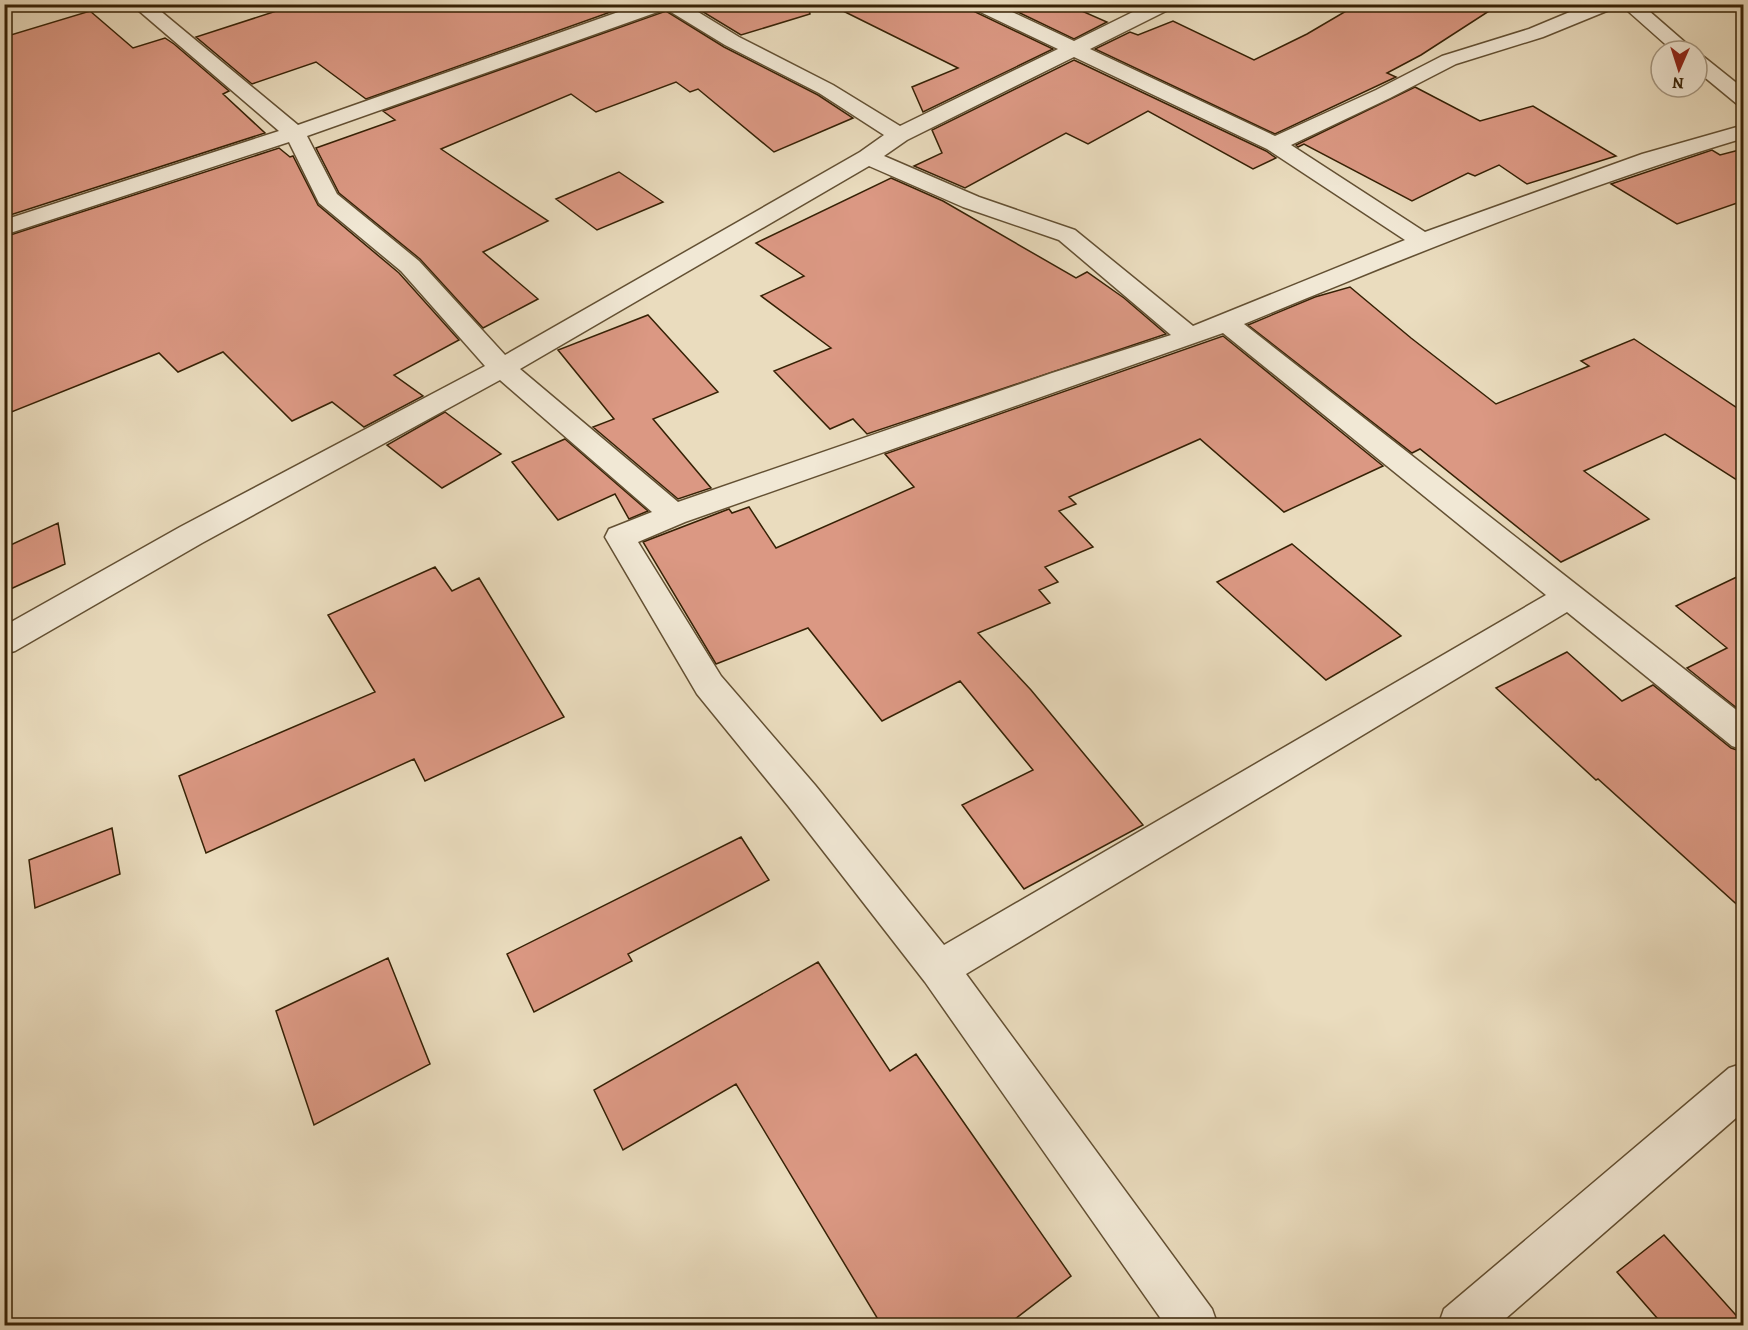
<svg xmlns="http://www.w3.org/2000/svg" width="1748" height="1330" viewBox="0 0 1748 1330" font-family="Alegreya,serif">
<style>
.building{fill:#db9883;stroke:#362105;stroke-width:1.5}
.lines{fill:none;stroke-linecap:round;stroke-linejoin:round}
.minor-casing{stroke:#635033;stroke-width:3}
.minor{fill:#f1e8d5;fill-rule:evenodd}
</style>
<rect width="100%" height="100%" fill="#eadcbe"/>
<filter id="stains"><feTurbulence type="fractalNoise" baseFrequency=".00333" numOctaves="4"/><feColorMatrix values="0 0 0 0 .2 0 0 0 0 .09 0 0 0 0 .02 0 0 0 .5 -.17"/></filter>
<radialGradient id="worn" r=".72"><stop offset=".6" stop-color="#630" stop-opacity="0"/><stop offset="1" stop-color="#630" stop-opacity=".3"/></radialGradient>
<!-- building -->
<path class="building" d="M298 4H633L366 99 316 62 252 84 196 37Z
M690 4H808L810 14 741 35Z
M829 4H968L971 10 1053 49 923 112 912 87 958 68Z
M1001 4H1066L1107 22 1074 39Z
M1358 4H1500L1421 55 1387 73 1396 77 1275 134 1095 49 1130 32 1138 35 1173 21 1254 60 1307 34Z
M90 11 133 48 165 38 174 44 229 91 223 94 265 133 4 217V37Z
M666 11 724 47 818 95 853 118 774 152 698 89 690 92 676 82 596 112 571 94 441 149 548 221 483 252 538 299 483 328 420 259 339 193 316 148 395 120 383 111Z
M1074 60 1266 151 1276 158 1253 169 1148 111 1088 144 1066 133 965 188 914 166 942 153 932 130Z
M1415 87 1480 121 1533 106 1616 156 1527 184 1499 165 1475 176 1468 173 1412 201 1304 144 1298 147 1296 145Z
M279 148 290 157 293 156 318 205 399 273 459 340 394 375 423 396 364 427 332 402 292 421 223 352 178 372 159 353 4 415V237Z
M1743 149V201L1677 224 1611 184 1712 150 1720 155Z
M619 172 663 202 597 230 556 199Z
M891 178 943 201 1076 278 1087 272 1124 298 1166 334 867 434 853 419 830 429 774 371 831 348 761 296 804 276 756 243Z
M1350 287 1411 338 1496 404 1589 366 1581 361 1634 339 1743 412V484L1665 434 1584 471 1649 519 1561 562 1420 449 1412 453 1248 325 1315 297Z
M648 315 718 392 653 419 711 488 678 499 593 427 614 419 558 350Z
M1223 336 1383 466 1284 512 1200 439 1069 497 1076 504 1059 511 1093 547 1045 567 1058 582 1039 590 1050 603 978 633 1031 690 1143 825 1024 889 962 805 1033 770 960 681 882 721 808 628 716 664 643 542 729 509 732 513 749 507 776 548 914 487 885 454Z
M445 412 501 454 442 488 387 445Z
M565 439 648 511 629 519 615 494 558 520 512 462Z
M58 523 65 564 4 592V548Z
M1292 544 1401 636 1326 680 1217 582Z
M435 567 452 591 479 578 564 717 425 781 414 759 206 853 179 776 375 692 328 615Z
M1743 574V713L1687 668 1727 648 1676 606Z
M1567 652 1622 701 1653 685 1731 748 1743 752V910L1598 779 1596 780 1496 688Z
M112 828 120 874 35 908 29 860Z
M741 837 769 880 628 954 632 961 534 1012 507 954Z
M388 958 430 1064 314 1125 276 1011Z
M818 962 890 1071 916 1054 1071 1276 1006 1326H882L736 1084 623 1150 594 1090Z
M1664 1235 1743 1323V1326H1664L1617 1272Z"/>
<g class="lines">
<defs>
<path id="minor" d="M131 4H152L298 125 641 4H685L739 37 833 85 900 126 1058 49 972 8 970 4H995L1074 41 1149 4H1174L1172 8 1090 49 1275 136 1376 90 1442 56 1529 29 1589 4H1616L1614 8 1543 37 1456 64 1390 98 1291 145 1425 232 1642 154 1744 125V138C1573 189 1409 256 1244 324L1744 716V750L1732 746 1567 612 966 974 1212 1309 1218 1326H1166L925 982 789 807 697 694 605 537 609 529 652 512 500 380 202 543 15 651 4 654V626L180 527 485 366 401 271 319 203 289 142 4 235V220L279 131ZM666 9 725 45 819 93 884 135 860 152 505 355 419 261 337 194 307 136ZM1074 57 1267 149 1405 240 1193 326 1075 230 979 197 884 156 907 140ZM869 166 963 207 1059 240 1171 335 1052 373 678 502 520 369ZM1223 333 1546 595 944 945 815 785 721 676 638 542 685 522Z
M1620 4H1641L1695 51H1673Z
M1697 55 1704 57 1744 89V106L1737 104 1697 71Z
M1744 1063V1111L1497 1326H1438L1444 1309 1729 1068Z"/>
</defs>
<!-- minor casing -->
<use href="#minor" class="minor-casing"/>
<!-- minor -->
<use href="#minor" class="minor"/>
</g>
<!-- margin -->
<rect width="1748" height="1330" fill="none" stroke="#eadcbe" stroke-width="24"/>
<rect x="6" y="6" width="1736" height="1318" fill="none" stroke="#362105" stroke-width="3"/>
<rect x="12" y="12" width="1724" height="1306" fill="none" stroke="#362105" stroke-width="1.5"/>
<!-- north arrow -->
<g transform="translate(1679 69) rotate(183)"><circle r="28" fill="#f1e8d5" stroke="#a69882" stroke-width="1.5"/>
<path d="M0-4.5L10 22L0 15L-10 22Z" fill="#8f2418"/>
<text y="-9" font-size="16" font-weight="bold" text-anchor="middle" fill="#362105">N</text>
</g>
<rect width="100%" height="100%" filter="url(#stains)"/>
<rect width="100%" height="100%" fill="url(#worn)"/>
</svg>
